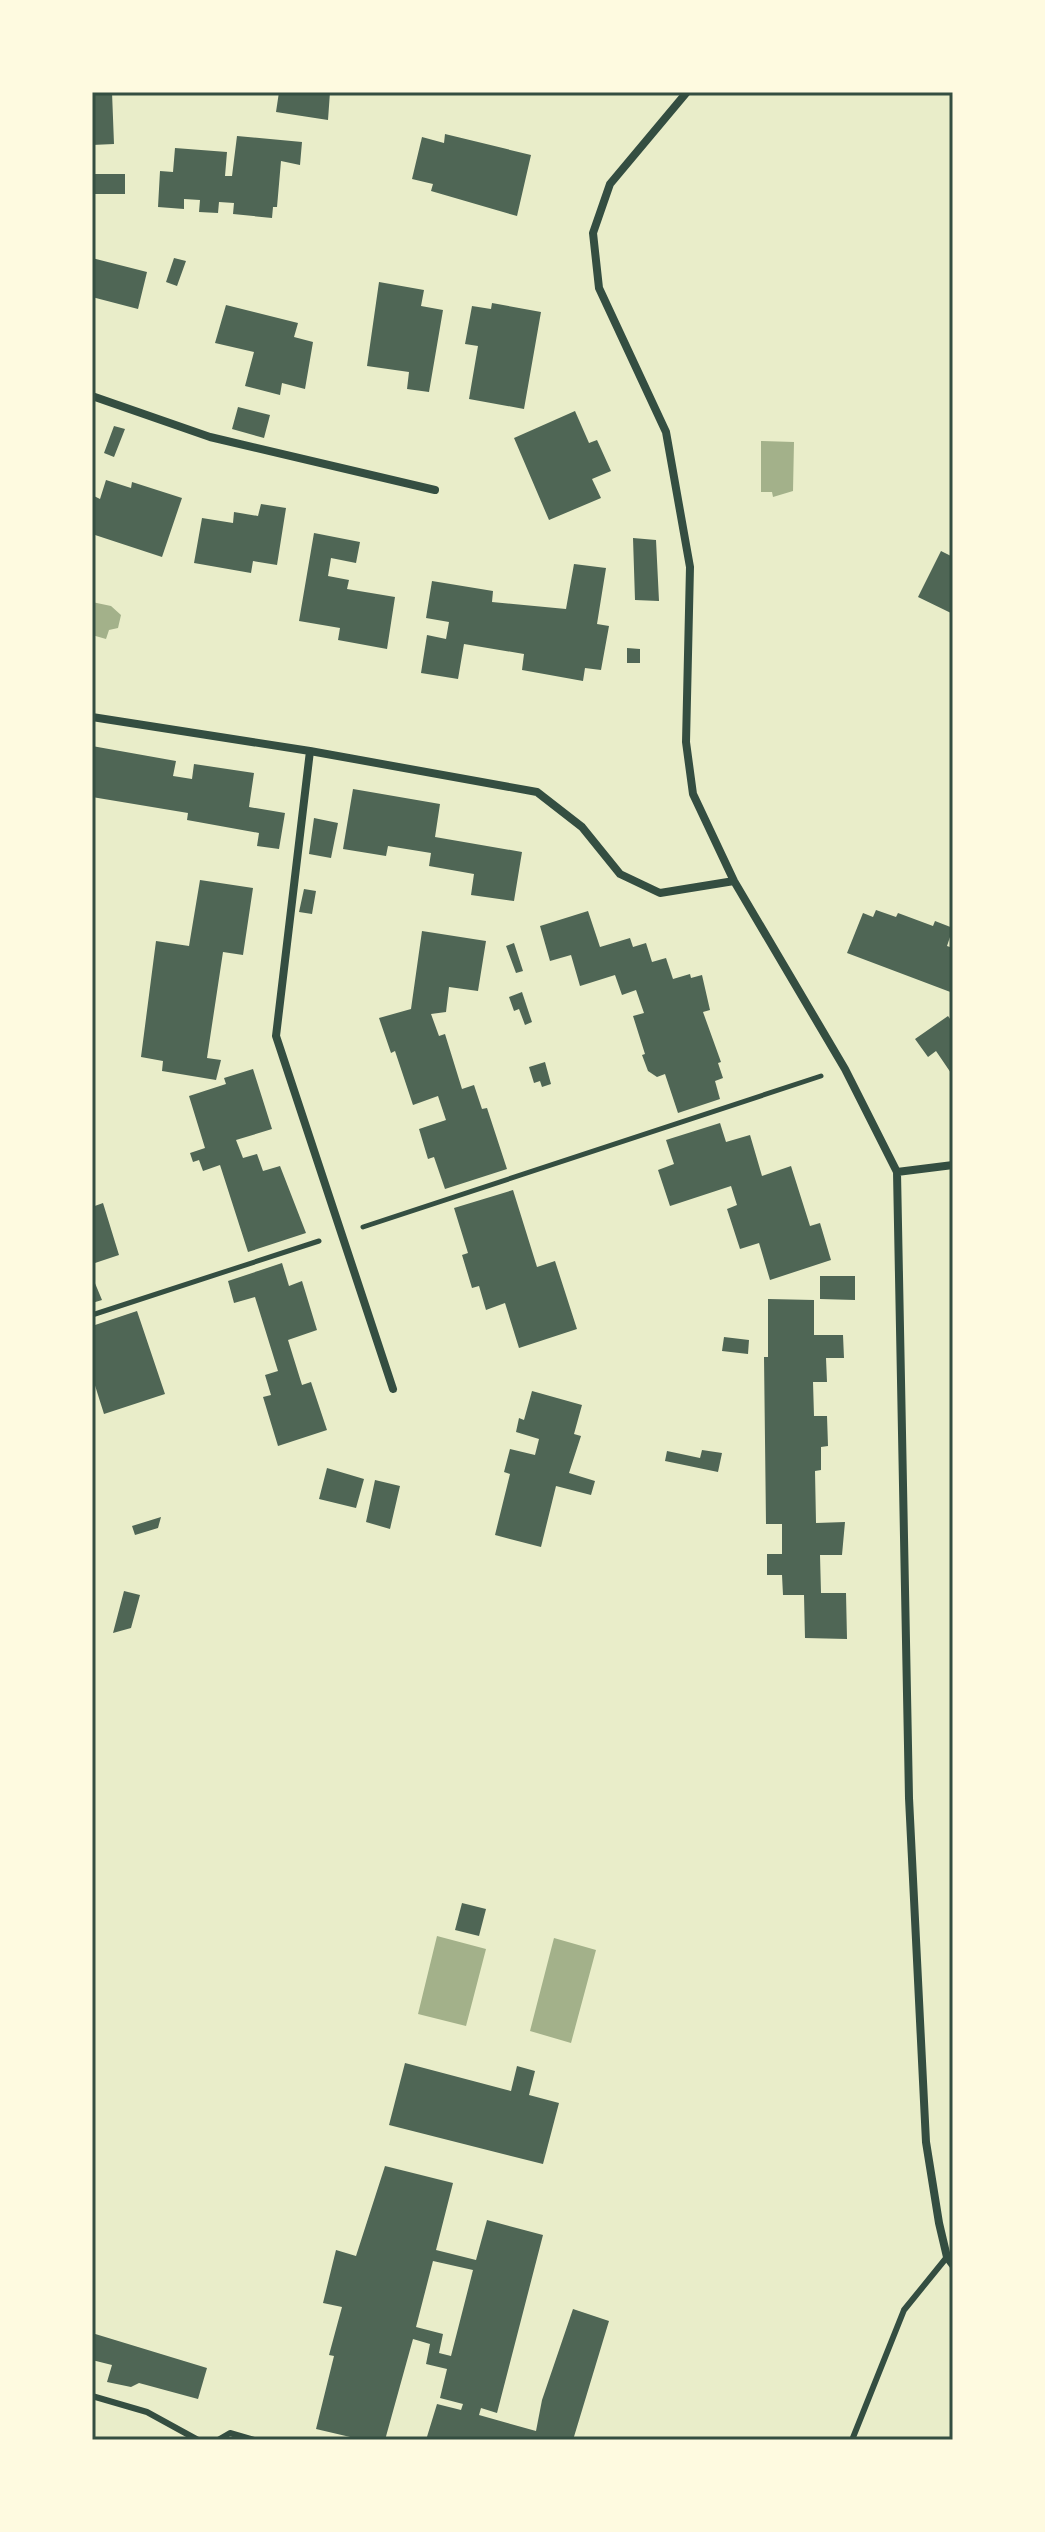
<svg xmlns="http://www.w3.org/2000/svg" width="1045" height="2532" viewBox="0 0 1045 2532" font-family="Overpass,sans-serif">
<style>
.water{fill:#a3b18a}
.building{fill:#4f6655;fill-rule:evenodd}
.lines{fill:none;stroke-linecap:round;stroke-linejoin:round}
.path{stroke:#344e41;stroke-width:5}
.service{stroke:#344e41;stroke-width:6}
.minor{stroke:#344e41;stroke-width:8}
.neatline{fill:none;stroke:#344e41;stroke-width:3}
</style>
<rect width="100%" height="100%" fill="#e9edc9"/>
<!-- water -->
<path class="water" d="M761 441 794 442 793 491 773 497 772 492H761Z
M92 602 111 606 121 615 118 628 109 630 106 639 92 635Z
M437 1936 486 1949 466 2026 418 2014Z
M554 1938 596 1950 571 2043 530 2031Z"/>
<!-- building -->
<path class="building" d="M92 92H112L114 144 92 145Z
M279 92H330L328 120 276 112Z
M445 134 531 155 517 216 431 191 433 184 412 179 422 137 444 143Z
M237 136 302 142 300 165 281 161 277 207H273L272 218 233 214 234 203 219 202 218 213 199 212 200 200 184 199V209L158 207 160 171 173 172 175 148 227 152 225 176H232Z
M95 174H125V194H95Z
M92 258 147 272 138 309 92 297Z
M174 258 186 261 177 286 166 282Z
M379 282 424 290 421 306 443 310 429 392 407 389 409 372 367 366Z
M492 303 541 312 524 409 469 399 478 346 465 344 472 306 491 309Z
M226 305 298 323 294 337 313 342 305 389 282 383 280 395 245 386 254 352 215 343Z
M238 407 270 415 264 438 232 429Z
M575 411 589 443 597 440 611 471 592 479 601 498 549 520 514 438Z
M114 426 125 429 114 457 104 453Z
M106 480 131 488 132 482 182 498 162 557 92 534V501L94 496 100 499Z
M261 504 286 508 277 565 253 561 251 573 194 563 202 518 233 523 234 512 258 516Z
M314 533 360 542 356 563 331 558 328 576 349 580 347 589 395 597 387 649 338 640 340 628 299 621Z
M633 538 656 540 659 601 635 600Z
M941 551 953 557V614L918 597Z
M574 564 606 568 597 624 609 626 601 670 585 668 583 681 522 670 524 654 464 644 458 679 421 673 427 635 446 639 449 622 426 618 432 581 493 591 492 602 566 609Z
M627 648 640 649V663H627Z
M92 746 176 761 173 776 192 779 194 764 254 773 249 807 285 813 279 849 257 846 259 833 187 820 188 813 92 797Z
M353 789 440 804 435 837 522 852 514 901 471 895 474 874 429 866 431 853 388 846 386 856 343 849Z
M314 818 338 823 331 858 309 854Z
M200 880 253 888 243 955 223 952 207 1058 221 1060 216 1080 162 1071 163 1061 141 1057 156 941 189 946Z
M304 889 316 891 312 914 299 912Z
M876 910 896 917 898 913 933 926 935 921 953 928 947 946 953 948V993L847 953 863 913 873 917Z
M588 911 600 947 630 938 633 947 646 943 652 962 666 958 673 979 690 974 691 978 702 975 710 1010 703 1012 721 1062 718 1063 723 1078 715 1081 720 1099 678 1113 665 1074 657 1077 648 1071 642 1055 645 1054 633 1016 644 1013 636 990 622 995 615 975 580 986 571 955 550 961 540 926Z
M422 931 486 941 478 991 449 987 446 1012 431 1014 439 1036 445 1034 462 1089 474 1085 482 1109 487 1108 507 1169 445 1189 434 1157 428 1159 419 1129 446 1120 438 1096 413 1105 395 1051 391 1053 379 1018 411 1009Z
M514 943 523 971 516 973 506 946Z
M522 992 532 1022 525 1025 519 1009 514 1011 509 997Z
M948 1016 953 1023V1076L936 1051 928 1057 915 1039Z
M545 1062 551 1084 542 1087 540 1081 534 1083 529 1067Z
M253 1069 272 1129 236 1140 243 1158 257 1154 263 1171 280 1166 306 1233 248 1252 220 1165 203 1171 199 1160 193 1162 190 1153 205 1148 189 1096 226 1084 224 1078Z
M720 1123 726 1142 750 1135 762 1176 791 1166 810 1226 820 1223 831 1260 770 1280 759 1243 740 1249 727 1209 737 1205 731 1186 670 1206 658 1170 674 1164 666 1140Z
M513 1190 537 1267 555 1261 577 1329 519 1348 505 1303 486 1310 479 1286 472 1288 462 1255 468 1253 454 1208Z
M103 1203 119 1255 92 1264V1207Z
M282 1263 289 1286 302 1281 317 1330 288 1340 302 1385 311 1382 327 1430 278 1446 263 1397 271 1395 265 1375 278 1371 255 1297 234 1303 228 1281Z
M92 1276 102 1300 92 1303Z
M820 1276H855V1300L820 1299Z
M768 1299 814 1300V1335H843L844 1358H826L827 1382H813L814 1416H827L828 1446 821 1447V1470L815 1471 816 1523 845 1522 842 1555H820L821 1593H846L847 1639 805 1638 804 1595H783L782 1575H767V1554H782V1524H766L764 1357H768Z
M137 1311 165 1394 104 1414 92 1376V1326Z
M724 1337 749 1340 748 1354 722 1351Z
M532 1391 582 1405 574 1434 581 1436 569 1473 595 1481 591 1495 556 1486 541 1547 495 1535 510 1474 504 1472 510 1449 535 1455 539 1439 516 1432 519 1418 524 1420Z
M702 1450 722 1453 718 1472 665 1461 667 1451 700 1458Z
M327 1468 364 1479 356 1508 319 1499Z
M375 1480 400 1486 390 1529 366 1522Z
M161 1517 158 1528 135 1535 132 1526Z
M124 1591 140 1595 131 1628 113 1633Z
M462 1903 486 1909 479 1936 455 1930Z
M405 2063 511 2091 517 2066 535 2071 529 2095 559 2103 543 2164 389 2125Z
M385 2166 453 2183 436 2250 476 2260 487 2220 543 2235 497 2413 481 2408 479 2415 536 2431 542 2400 573 2309 609 2321 573 2440H426L437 2404 461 2410 463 2404 440 2398 447 2369 426 2364 430 2344 413 2339 385 2440H363L316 2429 334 2356 329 2355 342 2307 323 2303 336 2250 356 2256ZM433 2261 473 2270 451 2356 439 2353 443 2334 416 2327Z
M92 2333 207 2368 198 2399 139 2383 131 2387 107 2382 112 2365 92 2360Z"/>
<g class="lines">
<!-- path -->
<path class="path" d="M363 1227 821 1076
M92 1315 319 1241"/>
<!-- service -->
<path class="service" d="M92 2396 147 2412 198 2440
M218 2440 230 2433 254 2440
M852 2440 904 2310 947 2257"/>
<!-- minor -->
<path class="minor" d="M687 92 610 184 593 233 599 288 666 432 690 567 686 742 693 794 734 881 845 1069 897 1172 909 1798 926 2142 939 2223 947 2257 953 2265
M92 396 210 437 435 490
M92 717 310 751 537 792 582 827 620 874 660 893 734 881
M310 751 276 1036 393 1389
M897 1172 953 1165"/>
</g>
<!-- border -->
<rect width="1045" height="2532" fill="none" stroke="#fefae0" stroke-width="188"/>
<rect x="94" y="94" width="857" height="2344" class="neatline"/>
</svg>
